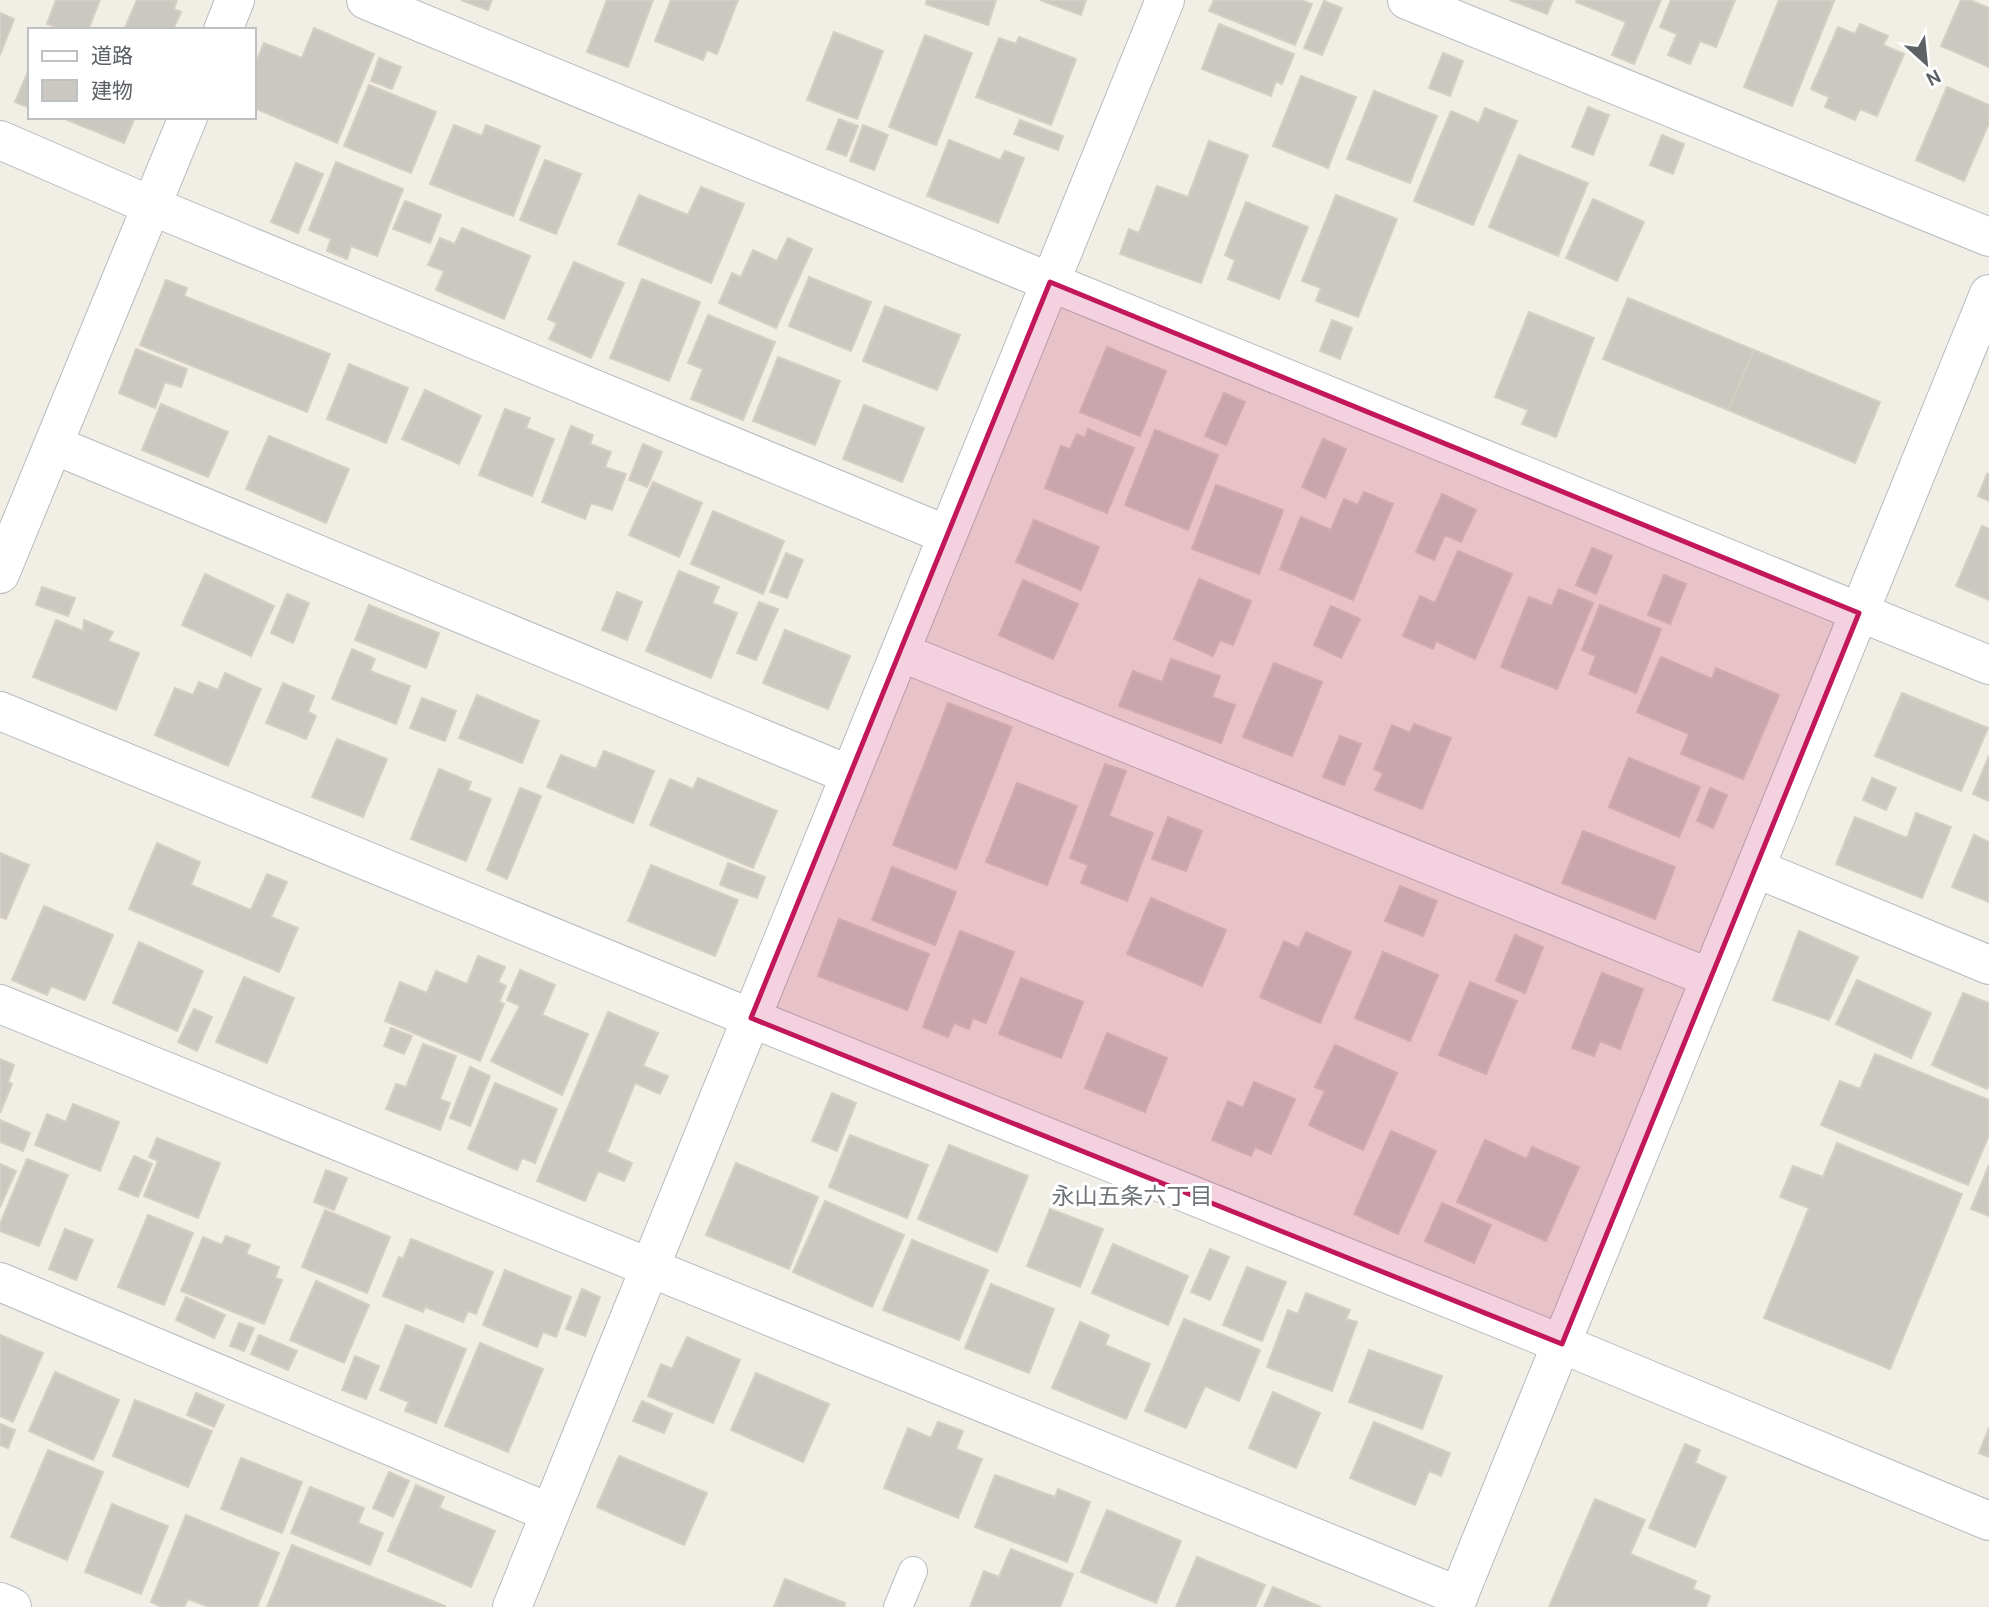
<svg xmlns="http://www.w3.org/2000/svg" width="1989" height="1607" viewBox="0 0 1989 1607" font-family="Cabin,'Noto Sans JP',sans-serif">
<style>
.building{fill:#cbc8c2;stroke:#d5cfc3;stroke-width:2}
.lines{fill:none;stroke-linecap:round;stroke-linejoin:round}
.lane-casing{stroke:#b7bbbf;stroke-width:30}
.street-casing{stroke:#b7bbbf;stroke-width:40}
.secondary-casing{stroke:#b8bcc2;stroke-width:40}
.lane{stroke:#fff;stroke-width:28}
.street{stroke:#fff;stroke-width:38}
.secondary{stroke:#fff;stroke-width:38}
.marked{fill:#c2185b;fill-opacity:0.2;stroke:#c2185b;stroke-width:5;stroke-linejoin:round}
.labels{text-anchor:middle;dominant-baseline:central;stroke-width:6;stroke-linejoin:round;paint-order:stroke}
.neighbourhood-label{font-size:23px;fill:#6e7378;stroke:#fff}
</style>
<rect width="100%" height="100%" fill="#f0eee5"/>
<!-- building -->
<path class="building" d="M56 0H100L88 30H63L47 24Z
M137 0H177L174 9 181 12 173 30H124Z
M461 0H492L488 10Z
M607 0H653L628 67 587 52Z
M671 0H738L717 54 707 50 703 60 655 41Z
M927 0H996L988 25 926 4Z
M1040 0H1086L1081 15Z
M1214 0H1300L1312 4 1295 45 1209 11Z
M1510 0H1553L1547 14Z
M1577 0H1661L1634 64 1612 55 1626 22 1576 2Z
M1671 0H1735L1716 47 1700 41 1690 64 1668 55 1677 34 1660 27Z
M1779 0 1834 1 1792 106 1744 87Z
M1961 0H1970L1989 8V67L1941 46Z
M1324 1 1342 8 1322 55 1304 48Z
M0 13 14 19 0 55Z
M1219 24 1294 54 1282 84 1276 81 1271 96 1202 69Z
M1860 24 1888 36 1883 45 1904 54 1877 116 1860 109 1855 120 1825 107 1829 97 1811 89 1838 27 1855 34Z
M314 28 374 54 337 143 254 108V67L264 43 302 58Z
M834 32 883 51 857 119 807 100Z
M925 35 972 53 936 145 889 127Z
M1019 37 1076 59 1051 125 976 97 999 38 1016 44Z
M1443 53 1463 61 1450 96 1429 88Z
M379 58 401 67 392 89 371 81Z
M30 67V108L15 102Z
M1301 76 1356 97 1328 168 1273 146Z
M369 85 436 112 411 173 344 146Z
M1947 87 1989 105V123L1964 181 1916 160Z
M1374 91 1437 116 1410 183 1347 159Z
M1588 107 1609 115 1593 155 1572 147Z
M1485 108 1517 121 1473 225 1414 201 1451 111 1479 123Z
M68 117H135L124 143 67 120Z
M839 119 858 126 846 156 827 149Z
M1020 120 1063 136 1058 150 1014 134Z
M454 125 482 136 486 125 540 146 513 216 430 184Z
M863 125 888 135 874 170 850 161Z
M1662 135 1684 144 1673 174 1650 165Z
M949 140 1000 160 1005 151 1024 158 998 223 927 196Z
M1209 141 1248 155 1201 283 1120 254 1129 229 1139 233 1157 186 1188 197Z
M1519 155 1588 183 1558 256 1489 227Z
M545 160 581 174 556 234 520 220Z
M336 162 403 189 377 256 351 246 347 259 327 251 331 239 309 230Z
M296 163 323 174 298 233 271 222Z
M701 187 744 204 711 283 618 244 639 195 688 215Z
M1336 195 1397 219 1358 317 1316 301 1321 288 1302 281Z
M1593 199 1644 222 1617 281 1566 258Z
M405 201 441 215 430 243 393 229Z
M1246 202 1308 227 1279 299 1228 279 1235 260 1225 255Z
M462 228 530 256 504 319 436 290 444 271 428 265 440 238 455 244Z
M788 238 812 249 776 328 719 303 732 273 741 277 753 250 777 261Z
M574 262 624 283 591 358 549 339 557 323 548 319Z
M809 277 871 302 851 351 789 326Z
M642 279 700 302 669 381 610 358Z
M166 280 187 288 184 296 330 354 307 412 140 345Z
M1628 298 1754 350 1728 410 1603 359Z
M885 306 960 335 937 390 863 361Z
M1529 312 1594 338 1556 437 1522 424 1528 410 1495 397Z
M708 315 775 342 743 420 691 399 703 369 688 363Z
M1332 320 1352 328 1340 359 1320 351Z
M1107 347 1166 371 1140 436 1080 412Z
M136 349 187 369 181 387 165 382 155 408 119 393Z
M1754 350 1880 402 1855 463 1728 410Z
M778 357 840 381 815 445 753 421Z
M349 364 408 388 386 443 327 419Z
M425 390 481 416 459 464 402 439Z
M1224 393 1245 402 1226 445 1205 436Z
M161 404 228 432 208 477 142 450Z
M864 405 924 428 902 482 843 459Z
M505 409 530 418 526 428 554 439 532 496 479 475Z
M571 426 593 435 590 444 611 452 605 467 626 474 612 510 591 503 585 519 542 502Z
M1088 429 1134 448 1107 513 1045 488 1061 446 1070 449 1077 434 1085 438Z
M1155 430 1218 455 1188 530 1125 505Z
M269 436 349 469 326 523 246 489Z
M1323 439 1346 449 1325 498 1302 487Z
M643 444 662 452 647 487 629 480Z
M1987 474 1989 475V501L1978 496Z
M653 482 702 503 679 557 629 535Z
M1216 485 1283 510 1259 574 1192 549Z
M1364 492 1393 504 1353 600 1280 569 1301 517 1331 530 1344 499 1358 505Z
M1442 494 1476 510 1461 542 1445 535 1434 560 1416 552Z
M713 511 784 541 763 594 691 564Z
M1034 520 1099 547 1081 590 1016 562Z
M1982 526 1989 529V600L1956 586Z
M1592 548 1612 556 1596 594 1576 585Z
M1458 551 1512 574 1475 659 1436 641 1433 649 1403 636 1420 596 1435 603Z
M786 553 803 560 787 598 770 592Z
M679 571 719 587 712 603 737 613 711 678 646 651Z
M205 574 274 606 251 656 182 625Z
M1664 575 1686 584 1670 624 1648 615Z
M1199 579 1251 601 1233 645 1220 640 1213 656 1174 639Z
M1023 580 1078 604 1053 659 999 635Z
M42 587 75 598 68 616 36 605Z
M1559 589 1593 603 1557 689 1501 667 1529 597 1552 606Z
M617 592 642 602 627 640 602 630Z
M287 594 309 603 293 643 271 633Z
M759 602 778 609 756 660 737 653Z
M369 605 439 633 426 668 355 640Z
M1600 605 1661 629 1636 693 1589 674 1596 656 1582 650Z
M1331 606 1360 619 1341 658 1314 645Z
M56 620 83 631 84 620 113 632 108 641 139 653 116 710 33 677Z
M785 630 850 656 828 709 763 683Z
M352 649 375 659 370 671 410 686 396 724 332 699Z
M1661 657 1712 679 1716 668 1779 695 1743 779 1681 754 1689 734 1637 712Z
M1171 659 1220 676 1212 697 1235 705 1221 743 1119 706 1133 671 1162 682Z
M1274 663 1322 682 1292 756 1243 737Z
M225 673 261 689 228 766 155 735 175 688 193 695 199 682 218 690Z
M283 683 314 696 308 712 316 716 306 739 266 723Z
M1902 693 1988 728 1961 791 1875 756Z
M477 695 539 721 522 763 459 738Z
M422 698 456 711 445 741 410 728Z
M948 703 1012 727 956 869 893 845Z
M1414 724 1451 738 1422 809 1375 790 1383 773 1374 769 1392 725 1410 733Z
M1340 736 1361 744 1344 785 1323 777Z
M337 739 387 759 363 817 312 797Z
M604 751 654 771 633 823 547 787 561 755 596 769Z
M1989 756V801L1973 794Z
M1629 758 1700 787 1679 837 1609 807Z
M1105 764 1126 771 1109 816 1153 833 1127 901 1081 883 1088 865 1070 858Z
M439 769 471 782 468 790 491 799 466 861 411 839Z
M698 778 777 811 753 868 650 825 670 779 693 789Z
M1872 778 1896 788 1886 810 1863 800Z
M1017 783 1077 806 1047 885 986 862Z
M520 788 541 796 507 879 487 870Z
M1710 788 1727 795 1713 828 1697 821Z
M1916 813 1951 827 1922 898 1836 864 1855 817 1907 838Z
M1168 817 1202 831 1186 871 1152 859Z
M1583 831 1675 867 1655 919 1562 883Z
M1974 835 1989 842V902L1952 887Z
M157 843 200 862 191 885 251 910 267 874 287 882 271 917 298 928 279 972 129 909Z
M0 853 29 865 6 919 0 917Z
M728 863 765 877 757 898 720 885Z
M651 865 738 900 715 956 628 921Z
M892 867 956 892 935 945 872 920Z
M1400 886 1437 901 1423 936 1385 921Z
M1151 898 1226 930 1202 986 1127 954Z
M44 906 113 935 85 1000 51 986 47 995 12 980Z
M839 919 929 954 907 1010 818 976Z
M960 931 1014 952 986 1023 973 1018 969 1029 954 1023 948 1037 923 1027Z
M1799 931 1858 957 1829 1020 1773 1000Z
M1306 932 1351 952 1320 1023 1260 997 1284 941 1299 948Z
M1515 935 1543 947 1525 993 1496 981Z
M139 942 203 971 177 1031 113 1003Z
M1383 952 1438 975 1410 1041 1355 1018Z
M478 956 505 967 498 982 506 986 499 1002 504 1004 480 1061 385 1021 400 982 427 993 436 971 467 984Z
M520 970 555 985 542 1015 588 1034 562 1095 491 1061 520 1006 507 1000Z
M1602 973 1643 989 1620 1049 1600 1041 1594 1056 1572 1048Z
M244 977 294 998 267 1063 216 1042Z
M1021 978 1083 1002 1061 1058 999 1034Z
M1857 980 1931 1013 1911 1058 1836 1024Z
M1470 982 1517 1001 1486 1074 1439 1055Z
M1963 993 1989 1003V1083L1987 1089 1932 1065Z
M194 1009 212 1017 197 1051 178 1042Z
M608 1012 658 1033 643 1066 668 1076 660 1094 635 1083 607 1152 632 1163 624 1181 598 1171 585 1201 537 1181Z
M391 1028 412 1036 404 1054 384 1046Z
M1107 1033 1167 1058 1145 1112 1085 1088Z
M423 1044 456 1056 440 1099 450 1103 440 1130 386 1109 396 1084 406 1087Z
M1335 1045 1397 1073 1363 1150 1309 1125 1325 1091 1315 1087Z
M1875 1054 1989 1100V1135L1968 1185 1821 1125 1840 1081 1860 1089Z
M0 1059 14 1065 8 1082 12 1084 0 1113Z
M470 1067 490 1076 470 1126 450 1118Z
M1254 1082 1295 1099 1271 1154 1255 1147 1251 1156 1212 1140 1228 1101 1243 1108Z
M495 1083 557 1109 535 1163 522 1158 517 1170 468 1149Z
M832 1093 856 1103 837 1151 812 1141Z
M73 1104 119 1122 100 1171 35 1145 47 1114 66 1122Z
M0 1120 30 1133 23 1151 0 1142Z
M1391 1131 1436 1151 1398 1234 1354 1214Z
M850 1135 928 1165 907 1218 829 1187Z
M157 1138 220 1163 198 1218 144 1196 158 1161 149 1157Z
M1485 1140 1527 1159 1532 1147 1579 1167 1546 1241 1457 1202Z
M1837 1143 1962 1194 1890 1369 1764 1318 1809 1208 1780 1197 1793 1166 1823 1177Z
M949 1145 1028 1176 997 1252 918 1219Z
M134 1156 152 1164 138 1197 119 1189Z
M27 1159 68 1175 39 1246 0 1231V1224Z
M736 1163 818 1197 789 1269 706 1235Z
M0 1164 16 1171 0 1207Z
M1989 1165V1216L1971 1209Z
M326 1170 347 1178 334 1210 314 1202Z
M825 1201 904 1235 872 1307 793 1272Z
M1442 1203 1491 1225 1474 1263 1425 1241Z
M1050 1209 1103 1229 1080 1287 1027 1266Z
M325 1210 390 1237 367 1293 302 1267Z
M148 1215 193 1233 164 1305 118 1287Z
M65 1229 93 1240 76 1280 49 1269Z
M226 1236 250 1245 246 1254 279 1267 275 1278 282 1280 264 1324 181 1291 203 1237 222 1245Z
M411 1239 493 1272 476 1314 468 1311 463 1322 425 1307 423 1312 383 1296 399 1257 403 1259Z
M912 1240 988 1270 959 1340 883 1310Z
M1113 1244 1188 1276 1168 1325 1092 1293Z
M1210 1249 1229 1257 1210 1300 1191 1292Z
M1247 1267 1286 1282 1262 1341 1223 1325Z
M505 1270 571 1297 556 1337 543 1332 537 1347 483 1325Z
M316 1281 369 1305 344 1363 290 1340Z
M991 1284 1054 1309 1029 1373 965 1348Z
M582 1289 600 1297 585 1336 566 1329Z
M1306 1293 1350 1310 1346 1319 1357 1322 1332 1391 1267 1367 1288 1310 1298 1314Z
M186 1297 225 1315 214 1338 176 1320Z
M1184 1319 1260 1350 1239 1401 1205 1386 1186 1428 1145 1411Z
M1080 1322 1109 1335 1105 1345 1150 1364 1126 1419 1052 1388Z
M239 1323 254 1328 244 1351 230 1346Z
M406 1325 466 1349 436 1423 405 1411 409 1402 380 1390Z
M0 1335 43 1353 13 1422 0 1416Z
M259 1335 297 1351 288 1370 251 1354Z
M687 1337 740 1360 713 1423 648 1396 661 1364 672 1369Z
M480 1343 543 1369 508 1452 445 1426Z
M1369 1350 1442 1376 1422 1429 1349 1402Z
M355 1356 379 1366 366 1399 342 1390Z
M55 1372 119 1400 93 1460 29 1431Z
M756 1373 829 1404 803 1462 731 1430Z
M1273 1392 1320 1413 1296 1468 1249 1448Z
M196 1393 224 1405 214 1427 187 1415Z
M135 1400 212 1431 188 1487 113 1456Z
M642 1401 672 1414 664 1433 633 1421Z
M938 1422 963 1431 956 1449 982 1459 958 1518 884 1488 908 1428 931 1438Z
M1374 1422 1450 1453 1441 1476 1429 1471 1415 1505 1350 1478Z
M0 1424 15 1430 8 1448 0 1445Z
M1989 1428V1457L1979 1453Z
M1685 1444 1700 1450 1695 1463 1726 1477 1695 1547 1649 1528Z
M48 1450 103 1472 67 1560 11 1537Z
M619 1456 707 1493 684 1545 597 1507Z
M241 1458 302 1482 282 1533 221 1509Z
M389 1472 409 1481 393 1517 373 1508Z
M995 1475 1055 1497 1058 1489 1090 1502 1067 1562 975 1527Z
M416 1485 444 1497 439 1508 495 1531 471 1587 388 1551Z
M310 1487 364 1508 358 1523 383 1533 370 1565 291 1533Z
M1595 1499 1645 1520 1630 1554 1696 1581 1693 1589 1710 1596 1706 1607H1549Z
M112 1504 168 1526 141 1594 85 1572Z
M1107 1510 1181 1541 1156 1603 1081 1572Z
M186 1515 279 1553 257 1607H209L188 1599 184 1607H162L151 1602Z
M292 1545 445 1606V1607H267Z
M1011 1549 1073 1574 1060 1607H970L984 1571 999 1577Z
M1197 1557 1265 1585 1255 1607H1176Z
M785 1579 845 1603 844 1607H774Z
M1273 1587 1321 1607H1264Z"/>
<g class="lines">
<defs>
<path id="lane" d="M898 1607 913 1571"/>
<path id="street" d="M366 0 1050 282 1989 665
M1407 0 1989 237
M223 30 235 0
M0 140 152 206 947 535
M54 445 850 775
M0 574 188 117
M900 652 1710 978
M0 711 751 1018 1562 1344 1989 1521
M1755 868 1989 965
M0 1004 1459 1596
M0 1282 550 1513
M512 1607 1165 0
M1454 1607 1989 294"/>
<path id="secondary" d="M0 1602 12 1607"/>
</defs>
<!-- lane casing -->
<use href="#lane" class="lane-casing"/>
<!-- street casing -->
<use href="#street" class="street-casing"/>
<!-- secondary casing -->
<use href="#secondary" class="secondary-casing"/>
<!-- lane -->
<use href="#lane" class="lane"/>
<!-- street -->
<use href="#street" class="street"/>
<!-- secondary -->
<use href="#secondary" class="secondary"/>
</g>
<!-- marked area -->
<path class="marked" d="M1050 282 1859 613 1562 1344 751 1018Z"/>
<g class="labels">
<!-- neighbourhood labels -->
<g class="neighbourhood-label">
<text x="1132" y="1196">永山五条六丁目</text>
</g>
</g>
<!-- legend -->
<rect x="28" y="28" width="228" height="91" fill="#ffffff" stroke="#bec0c2" stroke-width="2"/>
<rect x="42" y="51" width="35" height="10" fill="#ffffff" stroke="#bec0c2" stroke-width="2"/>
<text x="91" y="63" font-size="21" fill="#5d6166">道路</text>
<rect x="42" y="80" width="35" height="21" fill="#cbc8c2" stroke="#bec0c2" stroke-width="2"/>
<text x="91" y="98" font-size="21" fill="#5d6166">建物</text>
<!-- north arrow -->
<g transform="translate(1926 63) rotate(153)" stroke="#ffffff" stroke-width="5" paint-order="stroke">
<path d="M0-5L12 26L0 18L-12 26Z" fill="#5d6166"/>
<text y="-10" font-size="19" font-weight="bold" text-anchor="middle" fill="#5d6166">N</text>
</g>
</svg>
